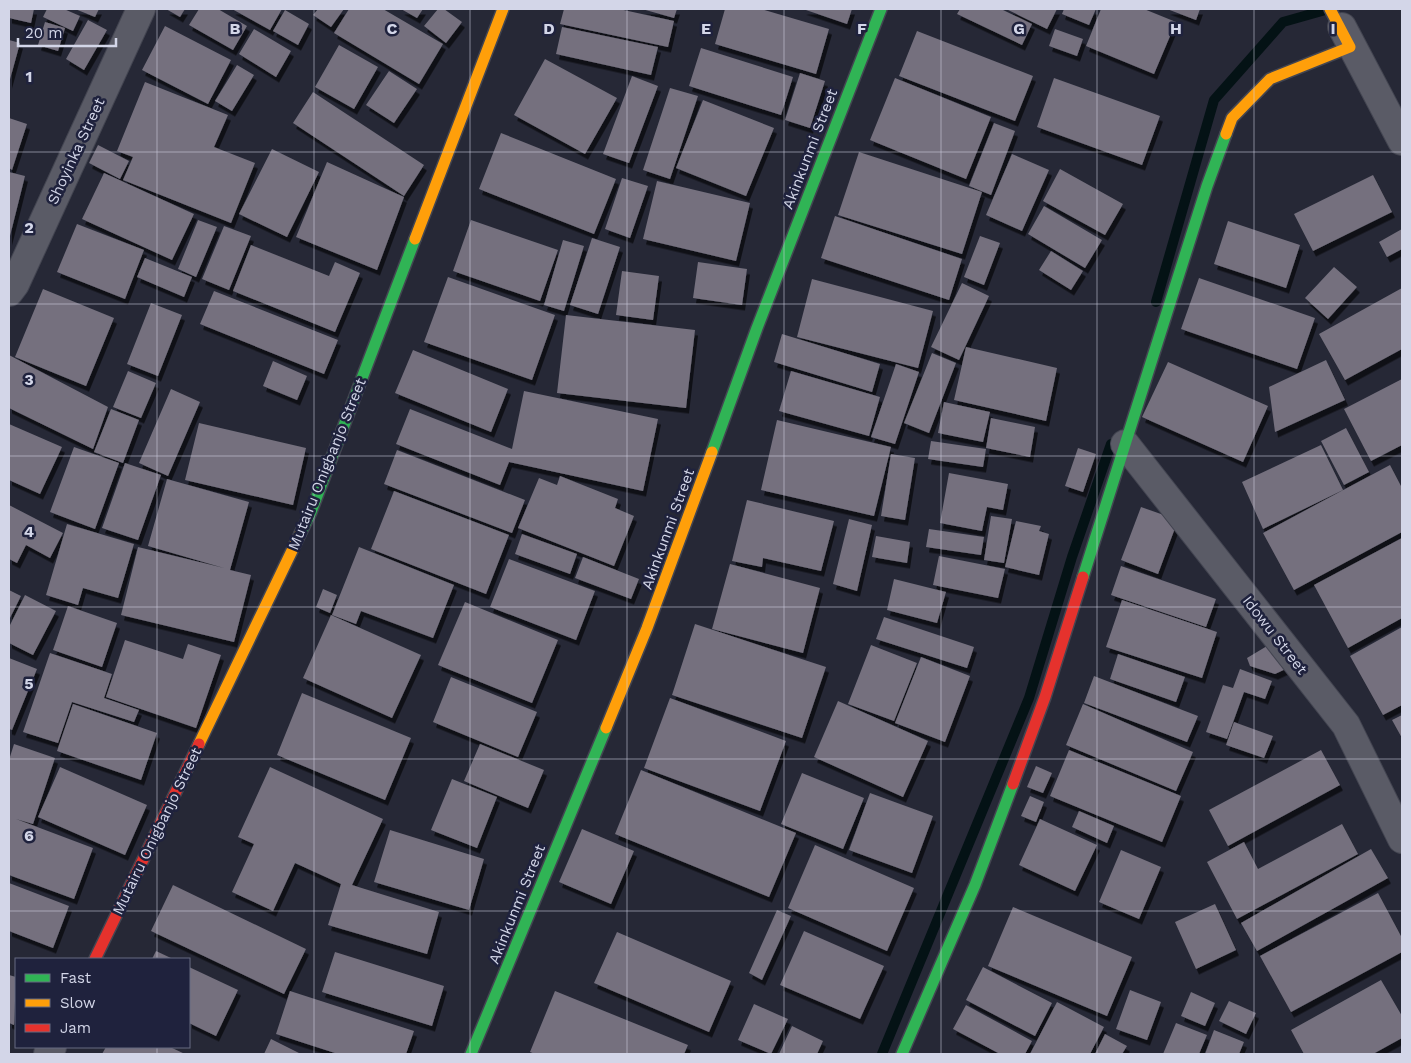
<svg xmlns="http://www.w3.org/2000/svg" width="1411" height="1063" viewBox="0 0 1411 1063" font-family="'Work Sans',sans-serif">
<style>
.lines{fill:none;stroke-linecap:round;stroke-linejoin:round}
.stream{stroke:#041215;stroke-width:10}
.building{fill:#74707e;filter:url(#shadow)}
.street-casing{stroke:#434551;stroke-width:30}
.fast-casing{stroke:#434551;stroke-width:14}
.slow-casing{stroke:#434551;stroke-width:14}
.jam-casing{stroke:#434551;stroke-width:14}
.street{stroke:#5a5b66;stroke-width:28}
.fast{stroke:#30b455;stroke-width:11}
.slow{stroke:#ff9f0a;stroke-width:11}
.jam{stroke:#e5322d;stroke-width:11}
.grid{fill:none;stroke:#d3d6e8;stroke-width:1;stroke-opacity:0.55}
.labels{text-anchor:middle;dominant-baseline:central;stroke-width:5;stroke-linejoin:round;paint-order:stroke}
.street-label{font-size:15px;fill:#d3d6e8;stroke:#1f223d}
.grid-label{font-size:16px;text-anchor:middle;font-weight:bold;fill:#d3d6e8;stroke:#1f223d;stroke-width:5;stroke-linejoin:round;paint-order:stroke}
</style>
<defs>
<filter id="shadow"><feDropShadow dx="3" dy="5.5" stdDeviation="0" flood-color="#0009"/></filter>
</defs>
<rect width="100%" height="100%" fill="#262836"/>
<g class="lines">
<!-- stream -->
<path class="stream" d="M1156 302 1214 100 1283 22 1329 9
M882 1054 1029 698 1072 557 1111 444"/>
</g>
<!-- building -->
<path class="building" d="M9 9H34L31 23 9 18Z
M47 9H64L80 16 73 31 43 17Z
M75 9H99L95 17Z
M166 9H185L180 17Z
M199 9H218L247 26 233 50 189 25Z
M232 9H282L270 30Z
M318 9H344L331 27 313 15Z
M349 9H383L443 44 419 84 334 33Z
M401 9H423L417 18Z
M438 9H444L462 22 446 43 424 26Z
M564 9H619L674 21 668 47 560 24Z
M642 9H677L674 18Z
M725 9H761L829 29 816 74 715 44Z
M803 9H852L847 24Z
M960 9H1001L1032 24 1022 45 957 14Z
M1006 9H1057L1047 29Z
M1064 9H1096L1089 25 1062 14Z
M1101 9H1144L1176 22 1154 74 1086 46Z
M1167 9H1200L1196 20Z
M285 10 309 24 298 45 273 31Z
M88 20 107 30 84 70 66 59Z
M45 22 65 28 58 51 38 45Z
M165 26 231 60 208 104 142 70Z
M562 27 658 47 651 75 556 54Z
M254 29 291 51 276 77 239 54Z
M1055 29 1083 39 1077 56 1049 46Z
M917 31 1033 76 1015 121 899 76Z
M9 40 20 43 9 83Z
M339 45 378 67 354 109 315 87Z
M701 48 793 77 781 115 689 86Z
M545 59 617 98 585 154 514 115Z
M237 65 254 75 232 111 215 101Z
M389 71 417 89 394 123 366 105Z
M800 73 825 81 810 128 785 120Z
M632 76 658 86 629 163 603 154Z
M895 78 991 117 966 179 870 140Z
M1054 78 1160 116 1142 165 1037 127Z
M145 82 228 115 214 147 255 163 231 223 123 180 133 157 117 151Z
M670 88 698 96 670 179 643 170Z
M313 92 424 165 404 196 293 123Z
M703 100 774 128 746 196 676 168Z
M9 118 27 124 12 170 9 168Z
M994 123 1015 131 991 195 969 186Z
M501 133 616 179 594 234 479 189Z
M98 145 129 161 120 179 89 163Z
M272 149 319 172 287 237 239 214Z
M859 152 982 192 962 254 838 215Z
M1012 154 1049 170 1022 231 986 215Z
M327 162 404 197 377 270 296 237Z
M1060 169 1123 204 1105 235 1043 201Z
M9 172 25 176 9 240Z
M104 173 194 214 172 260 82 219Z
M1373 175 1392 212 1313 251 1294 214Z
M622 178 648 186 630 238 605 229Z
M657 181 750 203 736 261 643 239Z
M1044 206 1102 240 1085 268 1028 234Z
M835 216 962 259 949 300 821 258Z
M198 220 217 227 196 277 178 269Z
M471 220 558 250 540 301 453 271Z
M1228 221 1300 245 1286 288 1214 264Z
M77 224 144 250 125 299 57 272Z
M224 226 251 236 229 290 202 279Z
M1402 229V249L1387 257 1379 242Z
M980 236 1000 243 984 285 964 277Z
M592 238 620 247 598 314 570 305Z
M563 240 584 246 564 311 544 305Z
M251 245 329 276 335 262 360 273 335 332 233 291Z
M1051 251 1083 271 1071 290 1039 270Z
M145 258 192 277 184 297 137 277Z
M698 262 747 269 742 305 693 298Z
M1334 267 1357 287 1328 319 1305 298Z
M622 271 659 276 653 320 616 315Z
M448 277 555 315 532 380 424 342Z
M1199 278 1315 318 1297 369 1181 329Z
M812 279 933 311 918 368 797 337Z
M962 283 989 296 959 360 931 347Z
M1402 288V349L1345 380 1319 334Z
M43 289 114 318 86 386 15 357Z
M214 291 338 340 324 374 200 324Z
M151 303 182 315 158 376 127 364Z
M566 315 695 330 686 408 557 393Z
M782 334 880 364 872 392 774 362Z
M966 347 1057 368 1046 421 954 400Z
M413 350 508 389 491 432 395 393Z
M932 353 956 363 929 433 904 423Z
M9 355 108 407 93 449 9 408Z
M1326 360 1345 400 1275 432 1269 387Z
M273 361 307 376 297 400 263 386Z
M1168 362 1268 406 1243 462 1142 417Z
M896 364 919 372 895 444 871 437Z
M128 371 156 383 141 418 113 407Z
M791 371 880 397 869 436 779 411Z
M1402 379V445L1371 461 1344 409Z
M171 389 200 402 168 476 139 463Z
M524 391 658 419 643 491 509 462 500 485 396 444 410 409 512 449Z
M944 402 990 412 983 442 938 433Z
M111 409 139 420 123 463 94 452Z
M991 418 1035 427 1030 457 986 448Z
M777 420 891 447 874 516 761 490Z
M199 423 306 448 293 505 185 480Z
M9 424 62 447 40 494 9 480Z
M1346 428 1369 472 1344 485 1321 441Z
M931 441 986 449 983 467 928 459Z
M1321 445 1343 490 1263 529 1242 482Z
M74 447 119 463 95 529 50 512Z
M1078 448 1096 454 1083 492 1065 486Z
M397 450 525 500 512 533 384 484Z
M891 454 915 458 905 520 881 516Z
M125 463 161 475 138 540 102 528Z
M1390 465 1402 488V532L1294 590 1263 533Z
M949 473 1008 484 1003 510 987 507 982 531 940 523Z
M560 476 618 499 615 508 634 516 614 566 518 528 539 478 557 485Z
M167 479 249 502 230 570 251 575 234 642 121 615 138 547 224 568 148 546Z
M394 491 509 535 486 594 371 549Z
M747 500 834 521 821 571 763 558 762 567 732 561Z
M9 505 63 533 50 558 26 545 17 563 9 559Z
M1141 507 1178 520 1158 574 1121 560Z
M991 516 1012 519 1004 563 984 560Z
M849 519 872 525 857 591 833 584Z
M1016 521 1041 526 1039 531 1049 534 1039 575 1005 567Z
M67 524 134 544 118 598 83 588 78 605 46 595Z
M929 529 984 537 981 555 926 547Z
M522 534 577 554 570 574 515 554Z
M876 536 910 542 907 563 872 557Z
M1402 538V618L1348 648 1314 585Z
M359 547 454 585 433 638 361 611 356 624 332 615Z
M939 556 1005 569 998 598 933 585Z
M583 557 639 579 631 599 575 578Z
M509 559 595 591 576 640 490 607Z
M730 564 820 588 803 653 712 629Z
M1121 566 1216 599 1206 627 1111 595Z
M894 579 946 592 937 623 887 610Z
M323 589 337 595 330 613 316 607Z
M9 590 21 596 9 620Z
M25 595 56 611 33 655 9 643V627Z
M1122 600 1217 632 1202 678 1106 647Z
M465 602 558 640 532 703 438 665Z
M68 606 117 623 102 667 53 650Z
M331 615 421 655 392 718 303 678Z
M884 617 974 647 967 668 876 639Z
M695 624 826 667 802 738 672 695Z
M1402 627V705L1383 715 1350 656Z
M125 640 183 659 188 644 221 655 196 728 106 697Z
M1277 640 1290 667 1275 674 1250 666 1247 658Z
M871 645 917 663 894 721 848 704Z
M50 653 112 674 104 698 139 710 134 722 72 702 58 743 23 732Z
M1118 654 1185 677 1176 702 1110 679Z
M921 657 970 676 945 742 895 723Z
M9 658 37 669 12 730 9 729Z
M1240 669 1272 681 1265 699 1244 692 1227 739 1206 732 1223 685 1233 688Z
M1094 676 1198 716 1187 742 1084 703Z
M451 677 537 712 518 757 433 722Z
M302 693 411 738 385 800 277 755Z
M670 698 786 741 760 811 644 768Z
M838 701 928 741 903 797 814 757Z
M73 704 157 733 141 780 57 751Z
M1083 704 1193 752 1176 791 1066 745Z
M1402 715V738L1392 720Z
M1234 722 1273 736 1264 758 1226 745Z
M14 744 55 758 33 824 16 819 93 848 74 899 9 875V760Z
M480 744 544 770 528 808 464 781Z
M1069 750 1181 796 1162 842 1050 796Z
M1321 750 1340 785 1228 846 1209 810Z
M1036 766 1052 773 1043 793 1027 787Z
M60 767 147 805 125 855 38 817Z
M270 767 383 819 352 885 439 912 427 954 328 925 341 884 295 863 273 911 232 892 254 844 238 837Z
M641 770 796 833 769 897 615 834Z
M802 773 864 798 843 849 781 824Z
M452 779 497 797 477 848 431 830Z
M870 793 933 816 912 873 849 850Z
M1030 796 1044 802 1036 822 1021 816Z
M1079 811 1114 826 1107 843 1072 827Z
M1040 819 1097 845 1075 891 1019 865Z
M1342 824 1358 854 1237 919 1207 862 1244 842 1258 869Z
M582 829 634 851 611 904 559 882Z
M390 830 484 859 469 910 374 882Z
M815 845 914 888 887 951 788 908Z
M1371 849 1388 878 1257 951 1241 923Z
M1121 850 1161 867 1139 919 1099 902Z
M9 883 69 906 53 948 9 931Z
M173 885 306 949 284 994 151 931Z
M1378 893 1402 938V952L1291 1012 1260 956Z
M1215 904 1236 950 1196 969 1175 922Z
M1013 907 1132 957 1107 1016 988 966Z
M777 910 791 916 762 980 749 973Z
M804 931 884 966 860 1019 780 985Z
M617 932 731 981 709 1032 594 983Z
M156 951 173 959H152Z
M335 952 444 986 432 1026 322 992Z
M189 967 238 990 216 1036 189 1023Z
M983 967 1052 1003 1035 1036 966 1000Z
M9 975 16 977 14 1025 9 1023Z
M1381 980 1402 1016V1038L1373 1054H1304L1291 1030Z
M1130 990 1161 1002 1147 1040 1116 1029Z
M290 991 414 1031 406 1054H338L276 1034Z
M555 991 688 1045 684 1054H535L530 1052Z
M1191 992 1215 1003 1205 1026 1181 1016Z
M1229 1001 1256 1013 1246 1034 1219 1021Z
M1057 1002 1104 1027 1090 1054H1030Z
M754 1004 788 1019 771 1054 738 1040Z
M966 1005 1032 1041 1025 1054H1000L953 1029Z
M1176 1023 1207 1035 1199 1054H1163Z
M792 1026 823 1041 817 1054H779Z
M1214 1030 1244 1042 1239 1054H1205Z
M1105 1034 1127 1046 1122 1054H1095Z
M271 1039 301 1054H264Z
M106 1047H170L185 1054H102Z"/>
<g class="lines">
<defs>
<path id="street" d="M1342 27 1402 141
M9 292 15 284 141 9
M1125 444 1346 725 1402 839
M48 1054 52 1047"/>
<path id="fast" d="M712 452 757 328 881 9
M300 534 311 512 415 239
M1083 577 1207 186 1226 134
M471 1054 606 728
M902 1054 975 885 1013 784"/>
<path id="slow" d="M1226 134 1232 118 1270 79 1350 47 1330 9
M415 239 503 9
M606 728 647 628 712 452
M199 744 300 534"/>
<path id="jam" d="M1013 784 1045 697 1083 577
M95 959 199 744"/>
</defs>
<!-- street casing -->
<use href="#street" class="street-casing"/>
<!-- fast casing -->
<use href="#fast" class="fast-casing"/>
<!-- slow casing -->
<use href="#slow" class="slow-casing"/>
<!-- jam casing -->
<use href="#jam" class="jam-casing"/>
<!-- street -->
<use href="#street" class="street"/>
<!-- fast -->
<use href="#fast" class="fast"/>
<!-- slow -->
<use href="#slow" class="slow"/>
<!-- jam -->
<use href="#jam" class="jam"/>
</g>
<!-- grid -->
<path class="grid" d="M157 9V959M314 9V1054M470 9V1054M627 9V1054M784 9V1054M941 9V1054M1097 9V1054M1254 9V1054M9 152H1402M9 304H1402M9 456H1402M9 607H1402M9 759H1402M9 911H1402M157 1047V1054"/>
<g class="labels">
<!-- street labels -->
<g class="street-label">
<text transform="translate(810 149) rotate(-69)">Akinkunmi Street</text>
<text transform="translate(76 151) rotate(-65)">Shoyinka Street</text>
<text transform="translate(327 464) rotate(-68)">Mutairu Onigbanjo Street</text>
<text transform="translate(668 529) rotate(-70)">Akinkunmi Street</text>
<text transform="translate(1275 635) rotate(52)">Idowu Street</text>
<text transform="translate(157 831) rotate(-64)">Mutairu Onigbanjo Street</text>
<text transform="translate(517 904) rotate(-68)">Akinkunmi Street</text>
</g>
</g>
<g class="grid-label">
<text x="235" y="34">B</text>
<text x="392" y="34">C</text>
<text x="549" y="34">D</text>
<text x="706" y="34">E</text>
<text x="862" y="34">F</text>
<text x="1019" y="34">G</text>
<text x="1176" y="34">H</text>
<text x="1333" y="34">I</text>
<text x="29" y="82">1</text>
<text x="29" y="233">2</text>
<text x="29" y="385">3</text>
<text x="29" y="537">4</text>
<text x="29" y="689">5</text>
<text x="29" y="841">6</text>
</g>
<!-- border -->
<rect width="1411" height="1063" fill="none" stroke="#d3d6e8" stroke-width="20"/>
<!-- legend -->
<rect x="15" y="958" width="175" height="90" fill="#1f223d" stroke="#676a81"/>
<rect x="25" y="974" width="25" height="8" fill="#30b455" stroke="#676a81"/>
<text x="60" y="983" font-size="15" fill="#d3d6e8">Fast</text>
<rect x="25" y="999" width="25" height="8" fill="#ff9f0a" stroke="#676a81"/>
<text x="60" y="1008" font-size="15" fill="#d3d6e8">Slow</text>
<rect x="25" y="1024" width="25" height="8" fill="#e5322d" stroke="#676a81"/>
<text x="60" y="1033" font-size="15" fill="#d3d6e8">Jam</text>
<!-- scale -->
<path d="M18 38v8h98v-8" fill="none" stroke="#d3d6e8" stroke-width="2.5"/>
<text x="25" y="38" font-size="15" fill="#d3d6e8" stroke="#1f223d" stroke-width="4" paint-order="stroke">20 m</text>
</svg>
